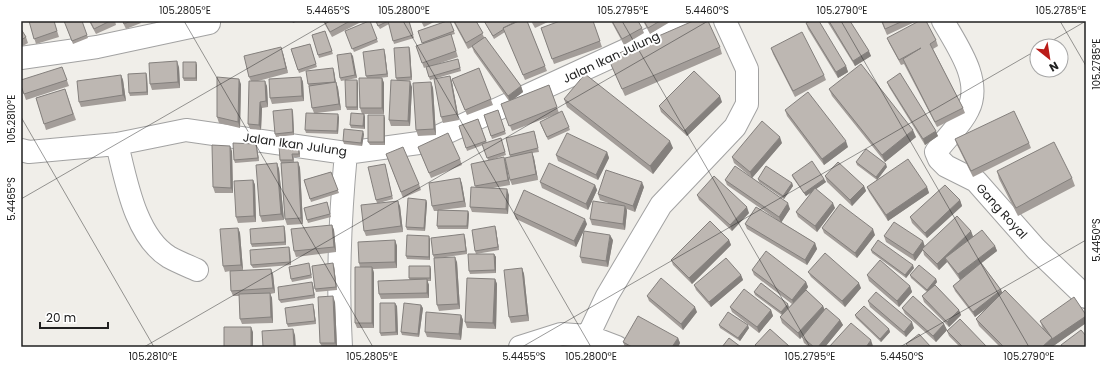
<svg xmlns="http://www.w3.org/2000/svg" width="1107" height="368" viewBox="0 0 1107 368" font-family="Poppins,sans-serif">
<style>
.lines{fill:none;stroke-linecap:round;stroke-linejoin:round}
.minor-casing{stroke:#a2a2a2;stroke-width:24}
.minor{stroke:#fff;stroke-width:22}
.wall{fill:#a39d99}
.shaded-wall{fill:#84807d}
.building{fill:#bdb7b2;stroke:#84807d}
.ticks{fill:none;stroke:#212121;stroke-width:1;stroke-opacity:0.45}
.labels{text-anchor:middle;dominant-baseline:central;stroke-width:4;stroke-linejoin:round;paint-order:stroke}
.street-label{font-size:12px;fill:#212121;stroke:#fff}
.neatline{fill:none;stroke:#212121;stroke-width:1.5}
.ticks-label{font-size:10px;text-anchor:middle;fill:#212121}
</style>
<rect width="100%" height="100%" fill="#f0eee9"/>
<g class="lines">
<defs>
<path id="minor" d="M943 21C957 46 983 81 968 110 961 125 946 138 936 152L939 159 946 166 976 181 1036 249 1086 297
M21 58 97 47 209 23
M117 144C126 180 135 236 169 257 178 262 188 266 197 270
M21 150 29 152 117 144 186 130 346 153 426 142 689 21
M588 336 607 296 661 205 735 127 747 104V69L725 21
M341 347C337 282 340 217 346 153
M520 347 561 334 588 336 617 347"/>
</defs>
<!-- minor casing -->
<use href="#minor" class="minor-casing"/>
<!-- minor -->
<use href="#minor" class="minor"/>
</g>
<!-- wall -->
<path class="wall" d="M29 21H54L59 37 36 44Z
M64 21 87 35 88 38 73 44Z
M89 21H115L116 25 96 34Z
M122 21H140L141 23 126 29Z
M154 21H160L155 23Z
M292 21H298L293 23Z
M323 21H363L332 37Z
M370 21 378 42 354 52 345 31Z
M375 21H409L414 38 394 44 389 24 380 29Z
M421 21H436L424 27Z
M450 21 455 34 451 35 458 57 432 66 459 62 461 71 430 80 426 67 424 68 416 46 423 44 418 31Z
M453 21H476L484 37 521 86 523 92 512 100 549 85 559 113 569 127 570 130 548 140 541 125 559 113 512 131 501 104 509 101 474 52 472 47 468 49Z
M484 21H527L547 71 525 80 505 32 494 39Z
M531 21H550L535 28Z
M593 21 602 47 554 64 541 28Z
M611 21H638L642 28 644 33 624 45Z
M643 21H670V22L650 34Z
M827 21H850L871 56 855 66Z
M881 21H917L887 35Z
M806 23 846 66 848 72 838 78 808 29Z
M21 29 26 37 28 43 21 47Z
M325 31 333 54 319 58 312 35Z
M887 38 936 40 938 46 933 49 963 108 965 113 937 127 904 64 901 65 889 43Z
M310 44 317 67 299 73 291 49Z
M409 47 410 50 412 80 402 81 412 87 410 126H391L389 120 397 81 396 78Z
M720 47 722 54 625 96 608 58Z
M771 48 824 75 826 80 795 97 773 54Z
M283 53 288 73 258 81 267 86 268 107 262 108 261 130 250 129 248 124 251 81 249 77Z
M351 53 357 78 341 81 340 78Z
M385 53 388 77 379 78H382L384 83V114H364L365 117V129L351 128 350 125 362 114 360 108 367 78 366 76Z
M197 65V81H184L183 78Z
M62 67 69 86 26 100 21 86Z
M179 67 180 88 152 90 150 84Z
M479 68 493 105 467 115 452 79Z
M334 71 336 82 338 88 341 110 317 113 339 117 338 134 306 133 305 130 314 113 312 108 309 87 308 84Z
M146 73 147 76 148 95 130 96 129 93Z
M121 75 123 80 126 101 81 107 79 102Z
M450 76 452 82 459 120 443 123 441 117Z
M301 77 303 82 304 101 272 104 270 98Z
M431 82 433 88 436 135 418 136 416 130Z
M887 82 938 136 925 145 889 87Z
M358 83V110H347L346 107Z
M241 84 240 128 219 123 217 117Z
M65 89 76 120 46 130 36 98Z
M829 89 916 137 885 162 832 96Z
M564 99 673 148 653 174 567 107Z
M722 102 687 136 661 112 659 106Z
M292 109 293 112 294 135 276 137 275 134Z
M498 110 506 134 492 139 484 115Z
M785 110 848 147 824 165 787 116Z
M385 118V145H370L368 142Z
M478 119 487 143 501 138 506 155 491 160 506 163 510 185 493 188 509 195 508 214 472 212 470 207 476 187 475 186 488 160 483 145 467 151 459 126Z
M364 134 362 146 344 144 343 141Z
M535 134 539 152 532 153 534 158 538 180 512 185 510 180V157L506 138Z
M955 139 1029 143 1031 148 973 177 957 145Z
M782 143 752 178 790 209 781 222 815 243 817 249 807 265 747 229 745 224 776 219 727 185 725 180 751 177 734 163 732 157Z
M298 144 299 147 300 157H294V162H298L300 168 303 224 287 225 285 219 281 163 280 160Z
M257 147 259 161 235 163 234 160Z
M418 147 460 159 462 165 431 178Z
M232 151 233 193H215L213 187Z
M607 152 609 158 598 180 558 161 556 155Z
M386 154 419 184 421 190 403 198Z
M856 162 887 167 878 179 927 187 929 193 888 221 869 192 867 187 877 180 857 165Z
M277 163 279 169 284 220 262 222 260 216Z
M385 164 393 199 379 203 400 206 403 232 366 236 364 231 377 203 376 200Z
M997 171 1072 178 1075 186 1018 216 999 179Z
M331 172 339 193 311 202 304 180Z
M792 175 824 179 826 182 816 189 835 208 817 232 798 217 796 212 812 192 806 196 793 178Z
M825 176 864 186 866 191 852 206 827 182Z
M460 178 462 184 466 207 441 210 468 211 469 214 468 229H438L437 226 438 211H434L432 206Z
M758 179 792 183 793 186 784 199 759 182Z
M253 180 255 185 256 222 238 223 236 217Z
M540 182 595 185 597 190 588 210 542 188Z
M644 187 635 212 627 209V211L625 230 592 225 590 219 611 204 600 200 598 194Z
M697 195 749 213 732 231 699 200Z
M426 200 427 203 425 231 407 230 406 227Z
M960 200 962 206 927 238 912 223 910 217Z
M327 202 331 217 308 223 307 220Z
M514 213 587 224 576 247 516 219Z
M332 225 334 230 336 252 296 257 294 251Z
M284 226 285 229 286 245 252 247 251 244Z
M238 228 240 233 243 270 273 274 275 293 270 294 272 298 273 323 242 324 240 319 239 296H233L231 291 230 271 225 272 223 266Z
M822 228 875 235 857 258 824 233Z
M496 229 499 250 476 254 475 251Z
M971 231 973 236 995 246 997 251 981 263 1001 290 1003 293 1043 329 1040 321 1086 315V323L1052 347H1000L979 326 976 319 987 308 975 317 955 291 953 286 960 280 947 262 939 270 924 255 923 250 915 261 886 242 884 236 923 241 925 247Z
M465 237 467 254 439 258 457 262 460 309 439 311 437 305 434 258 433 255Z
M430 239V260L407 259 406 256Z
M395 240 397 246V268L373 269 374 273V328H357L355 323 360 267 359 263Z
M613 240 608 267 582 263 580 257Z
M729 240 731 245 692 284 673 265 671 260Z
M290 250 291 265 253 268 251 265Z
M871 250 914 268 906 278 872 253Z
M494 254 496 257V273L470 274 469 271Z
M310 266 312 278 292 282 291 279Z
M334 266 337 290 316 292 315 289Z
M522 268 524 274 529 321 511 323 509 317Z
M431 269V281H427L429 285V298L381 299 379 294 410 280 409 278Z
M752 270 806 282 808 287 806 290 823 306 825 310 840 320 843 325 825 347H809L804 343 802 337 804 334 800 339 782 323 780 317 792 304 754 275Z
M808 272 861 288 845 307 811 277Z
M741 275 743 280 711 307 696 290 694 285Z
M867 275 910 286 912 292 899 307 869 281Z
M910 275 936 279 937 282 935 285 959 310 961 315 949 327 924 302 922 296 927 292 911 278Z
M495 279 497 284 496 329 467 328 465 322Z
M312 282 313 285 315 298 281 303 279 300Z
M754 292 789 307 782 315 755 295Z
M647 296 697 312 683 330 649 301Z
M868 301 914 328 906 337 870 307Z
M335 302 337 347H322L320 343Z
M397 306 398 335 381 336 380 333Z
M730 307 771 310 773 316 759 333 732 312Z
M314 308 316 324 288 327 287 324Z
M423 308 419 337 402 335 401 332Z
M902 308 944 324 947 330 936 342 905 314Z
M461 315 463 320 461 340 427 337 425 332Z
M855 315 889 329 890 332 881 342 856 318Z
M719 325 749 328 740 341 720 328Z
M947 331 987 347H960L949 336Z
M678 338 680 343 678 347H625L623 342Z"/>
<!-- shaded-wall -->
<path class="shaded-wall" d="M281 47 283 53 288 73 286 68Z
M409 47 410 50 412 80 411 77Z
M384 49 385 53 388 77 387 74Z
M869 51 871 56 855 66 853 61Z
M351 53 353 56 357 78 355 75Z
M177 61 179 67 180 88 178 82Z
M196 62 197 65V81L196 78Z
M846 66 848 72 838 78 836 72Z
M333 68 334 71 336 85 335 82Z
M146 73 147 76 148 95 147 92Z
M121 75 123 80 126 101 123 95Z
M450 76 452 82 459 120 457 114Z
M301 77 303 82 304 101 302 96Z
M382 78 384 83V114L382 108Z
M239 79 241 84 240 128 238 122Z
M357 80 358 83V110L357 107Z
M265 81 267 86 268 107 266 101Z
M410 81 412 87 410 126 408 121Z
M336 82 338 88 341 110 339 104Z
M431 82 433 88 436 135 434 129Z
M521 86 523 92 510 102 508 96Z
M720 96 722 102 687 136 684 131Z
M260 102 262 108 261 130 259 125Z
M292 109 293 112 294 135 293 132Z
M338 114 339 117 338 134 337 131Z
M364 114 365 117V129L363 126Z
M384 115 385 118V145L384 142Z
M913 130 916 137 885 162 882 155Z
M363 131 364 134 362 146 361 143Z
M936 131 938 136 925 145 923 139Z
M780 137 782 143 752 178 750 172Z
M670 141 673 148 653 174 650 166Z
M846 141 848 147 824 165 822 159Z
M256 144 257 147 259 161 258 158Z
M298 144 299 147 300 157 299 154Z
M230 146 232 151 233 193 231 188Z
M532 152 534 158 538 180 536 174Z
M607 152 609 158 598 180 596 175Z
M504 157 506 163 510 185 508 180Z
M298 162 300 168 303 224 301 218Z
M277 163 279 169 284 220 281 214Z
M886 164 887 167 877 180 876 177Z
M460 178 462 184 466 207 464 201Z
M824 179 826 182 806 196 804 193Z
M253 180 255 185 256 222 254 216Z
M642 182 644 187 635 212 633 206Z
M792 183 793 186 784 199 783 196Z
M595 185 597 190 588 210 586 204Z
M864 186 866 191 852 206 850 200Z
M927 187 929 193 888 221 886 215Z
M507 189 509 195 508 214 506 209Z
M426 200 427 203 425 231 424 228Z
M960 200 962 206 927 238 925 233Z
M398 201 400 206 403 232 401 226Z
M788 203 790 209 781 223 779 217Z
M833 203 835 208 817 232 815 226Z
M625 206 627 211 625 230 623 224Z
M747 207 749 213 732 231 730 225Z
M468 211 469 214 468 229 467 226Z
M585 219 587 224 576 247 574 241Z
M332 225 334 230 336 252 334 247Z
M284 226 285 229 286 245 285 242Z
M495 226 496 229 499 250 498 247Z
M238 228 240 233 243 270 241 265Z
M873 229 875 235 857 258 855 253Z
M971 231 973 237 945 258 947 262 939 270 937 264Z
M464 234 465 237 467 254 466 251Z
M610 235 613 240 608 267 606 261Z
M429 236 430 239V260L429 257Z
M395 240 397 246V268L395 262Z
M729 240 731 245 692 284 689 278Z
M923 241 925 247 915 261 913 255Z
M815 243 817 249 807 265 805 260Z
M995 246 997 251 960 280 958 274Z
M289 247 290 250 291 265 290 262Z
M494 254 496 257V273L495 270Z
M455 257 457 262 460 309 458 304Z
M333 263 334 266 337 290 336 287Z
M913 265 914 268 906 278 905 275Z
M430 266 431 269V281L430 278Z
M372 267 374 273V328L372 323Z
M522 268 524 274 529 321 527 315Z
M271 269 273 274 275 293 273 288Z
M741 275 743 280 711 307 709 302Z
M427 279 429 285V298L427 293Z
M495 279 497 284 496 329 493 323Z
M936 279 937 282 928 293 927 290Z
M312 282 313 285 315 298 314 295Z
M806 282 808 287 794 306 792 300Z
M859 283 861 288 845 307 842 301Z
M910 286 912 292 899 307 897 301Z
M1001 290 1003 295 975 317 973 312Z
M270 293 272 298 273 323 271 317Z
M333 296 335 302 337 347 335 343Z
M395 303 397 306 398 335 396 332Z
M313 304 314 308 316 324 315 321Z
M788 304 789 307 782 315 781 312Z
M421 305 423 308 419 337 418 334Z
M823 306 825 311 800 339 798 333Z
M695 307 697 312 683 330 681 324Z
M771 310 773 316 759 333 757 327Z
M959 310 961 315 949 327 947 322Z
M461 315 463 320 461 340 459 334Z
M1086 316V323L1052 347H1042L1052 338Z
M840 320 843 325 825 347H818Z
M912 322 914 328 906 337 904 332Z
M944 324 947 330 936 342 933 336Z
M748 325 749 328 740 341 738 338Z
M251 327 253 332V347H251Z
M293 329 295 335 296 347H294Z
M889 329 890 332 881 342 880 339Z
M678 338 680 343 678 347H672Z
M871 340 873 346 872 347H866Z"/>
<!-- building -->
<path class="building" d="M29 21H54L57 31 34 39Z
M64 21H82L87 35 72 41Z
M90 21H110L94 29Z
M123 21H131L124 24Z
M324 21H350L330 32Z
M369 21H370L377 39 352 49 345 31Z
M376 21H388L378 26Z
M388 21H409L413 35 393 41Z
M447 21H450L454 31 422 43 418 31Z
M454 21H476L483 33 466 43Z
M484 21H517L503 28 504 29 493 36Z
M519 21H527L545 66 523 75 503 28Z
M560 21H593L600 41 552 59 541 28Z
M612 21H638L642 28 622 39Z
M644 21H660L648 28Z
M693 21H708L720 47 622 89 608 58Z
M810 21H819L846 66 836 72 806 23Z
M829 21H850L869 51 853 61Z
M882 21H903L885 29Z
M919 21H926L936 40 930 44 963 108 935 122 903 59 921 48 899 60 887 38Z
M21 29 26 37 21 40Z
M325 31 332 51 318 55 312 35Z
M802 32 824 75 793 91 771 48Z
M451 34 456 51 422 63 416 46Z
M485 37 521 86 508 96 472 46Z
M310 44 316 64 298 70 291 49Z
M281 47 286 68 249 77 244 56Z
M409 47 411 77 396 78 394 48Z
M384 49 387 74 366 76 363 52Z
M351 53 355 75 340 78 337 55Z
M458 59 460 68 429 77 426 67Z
M177 61 178 82 150 84 149 63Z
M183 62H196V78H183Z
M861 64 913 130 882 155 829 89Z
M62 67 67 80 24 94 21 86V80Z
M333 68 335 82 308 84 306 71Z
M479 68 491 99 465 110 452 79Z
M694 71 720 96 684 131 659 106Z
M146 73 147 92 129 93 128 74Z
M900 73 936 131 923 139 887 82Z
M585 74 670 141 650 166 564 99Z
M121 75 123 95 79 102 77 81Z
M450 76 457 114 441 117 434 79Z
M217 77 239 79 238 122 217 117Z
M301 77 302 96 270 98 269 79Z
M359 78H382V108H360Z
M345 80H357V107H346Z
M391 80 410 81 408 121 389 120Z
M249 81H265L266 101 260 102 259 125 248 124Z
M336 82 339 104 312 108 309 86Z
M431 82 434 129 416 130 413 83Z
M549 85 557 107 509 126 501 104Z
M65 89 73 114 44 124 36 98Z
M808 92 846 141 822 159 785 110Z
M292 109 293 132 275 134 273 111Z
M498 110 505 131 491 136 484 115Z
M562 111 569 127 547 137 540 122Z
M1014 111 1029 143 971 171 955 139Z
M306 113 338 114 337 131 305 130Z
M351 113 364 114 363 126 350 125Z
M368 115H384V142H368Z
M478 119 486 141 466 148 459 126Z
M762 121 780 137 750 172 732 157Z
M344 129 363 131 361 143 343 141Z
M534 131 538 148 510 155 506 138Z
M448 133 460 159 429 173 418 147Z
M567 133 607 152 596 175 556 155Z
M501 138 505 152 487 158 482 144Z
M1054 142 1072 178 1016 208 997 171Z
M233 143 256 144 258 158 234 160Z
M298 144 299 154H292L293 160H280L279 146Z
M212 145 230 146 231 188 213 187Z
M403 147 419 184 401 192 386 154Z
M866 149 886 164 876 177 856 162Z
M532 152 536 174 510 180 505 158Z
M504 157 508 180 475 186 471 164Z
M908 159 927 187 886 215 867 187Z
M812 161 824 179 804 193 792 175Z
M298 162 301 218 285 219 281 163Z
M838 162 864 186 850 200 825 176Z
M277 163 281 214 260 216 256 165Z
M549 163 595 185 586 204 540 182Z
M385 164 392 196 376 200 368 167Z
M735 166 788 203 779 217 725 180Z
M766 166 792 183 783 196 758 179Z
M606 170 642 182 633 206 598 194Z
M331 172 338 190 310 199 304 180Z
M714 176 747 207 730 225 697 195Z
M460 178 464 201 432 206 429 183Z
M253 180 254 216 236 217 234 181Z
M945 185 960 200 925 233 910 217Z
M471 187 507 189 506 209 470 207Z
M815 188 833 203 815 226 796 212Z
M524 190 585 219 574 241 514 213Z
M408 198 426 200 424 228 406 227Z
M398 201 401 226 364 231 361 205Z
M593 201 625 206 623 224 590 219Z
M327 202 330 214 307 220 304 208Z
M840 204 873 229 855 253 822 228Z
M756 207 815 243 805 260 745 224Z
M438 210 468 211 467 226H437Z
M957 216 971 231 937 264 922 249Z
M710 221 729 240 689 278 671 260Z
M894 222 923 241 913 255 884 236Z
M332 225 334 247 294 251 291 229Z
M284 226 285 242 251 244 250 229Z
M495 226 498 247 475 251 472 230Z
M238 228 241 265 223 266 220 229Z
M982 230 995 246 958 274 945 258Z
M584 231 610 235 606 261 580 257Z
M464 234 466 251 433 255 431 238Z
M407 235 429 236V257L406 256Z
M395 240V262L359 263 358 242Z
M878 240 913 265 905 275 871 250Z
M289 247 290 262 251 265 250 250Z
M766 251 806 282 792 300 752 270Z
M825 253 859 283 842 301 808 272Z
M468 254H494L495 270 469 271Z
M455 257 458 304 437 305 434 258Z
M726 258 741 275 709 302 694 285Z
M880 260 910 286 897 301 867 275Z
M309 263 311 275 291 279 289 267Z
M333 263 336 287 315 289 312 266Z
M981 263 1001 290 973 312 953 286Z
M919 265 936 279 927 290 910 275Z
M409 266H430V278H409Z
M355 267H372V323H355Z
M522 268 527 315 509 317 504 270Z
M271 269 273 288 231 291 230 271Z
M467 278 495 279 493 323 465 322Z
M661 278 695 307 681 324 647 296Z
M427 279V293L379 294 378 281Z
M312 282 314 295 279 300 278 287Z
M761 283 788 304 781 312 754 292Z
M935 285 959 310 947 322 922 296Z
M744 289 771 310 757 327 730 307Z
M806 290 823 306 798 333 780 317Z
M1005 290 1052 338 1042 347H1004L976 319Z
M876 292 912 322 904 332 868 301Z
M270 293 271 317 240 319 239 294Z
M333 296 335 343H320L318 297Z
M913 296 944 324 933 336 902 308Z
M1074 297 1086 315V316L1052 339V338L1040 321Z
M380 303H395L396 332 380 333Z
M404 303 421 305 418 334 401 332Z
M313 304 315 321 287 324 285 308Z
M864 306 889 329 880 339 855 315Z
M826 308 840 320 818 347H814L802 337Z
M426 312 461 315 459 334 425 332Z
M728 312 748 325 738 338 719 325Z
M638 316 678 338 672 347H632L623 342Z
M960 319 987 347H963L947 331Z
M851 323 871 340 866 347H829Z
M224 327H251V347H224Z
M293 329 294 347H263L262 331Z
M770 329 789 346 788 347H757L755 345Z
M1081 330 1086 336V347H1062L1061 345Z
M919 334 931 347H909L906 344Z
M729 338 741 347H722Z"/>
<!-- ticks -->
<path class="ticks" d="M184 21 373 347M403 21 591 347M622 21 810 347M841 21 1029 347M1060 21 1086 66M1043 46 1086 21M21 117 154 347M21 199 330 21M144 347 708 21M522 347 1037 50M900 347 1086 240"/>
<g class="labels">
<!-- street labels -->
<g class="street-label">
<text transform="translate(611 57) rotate(-25)">Jalan Ikan Julung</text>
<text transform="translate(295 144) rotate(8)">Jalan Ikan Julung</text>
<text transform="translate(1002 211) rotate(48)">Gang Royal</text>
</g>
</g>
<!-- border -->
<rect width="1107" height="368" fill="none" stroke="#ffffff" stroke-width="44"/>
<!-- north arrow -->
<g transform="translate(1049 58) rotate(150)"><circle r="19" fill="#ffffff" stroke="#a6a6a6"/>
<path d="M0-3L7 15L0 10L-7 15Z" fill="#ba1c18"/>
<text y="-6" font-size="11" font-weight="bold" text-anchor="middle" fill="#212121">N</text>
</g>
<!-- scale -->
<path d="M40 322v6h68v-6" fill="none" stroke="#212121" stroke-width="2"/>
<text x="46" y="322" font-size="12" fill="#212121" stroke="#ffffff" stroke-width="3" paint-order="stroke">20 m</text>
<rect x="22" y="22" width="1063" height="324" class="neatline"/>
<g class="ticks-label">
<text x="185" y="14">105.2805°E</text>
<text x="328" y="14">5.4465°S</text>
<text x="404" y="14">105.2800°E</text>
<text x="623" y="14">105.2795°E</text>
<text x="707" y="14">5.4460°S</text>
<text x="842" y="14">105.2790°E</text>
<text x="1061" y="14">105.2785°E</text>
<text transform="translate(1096 64) rotate(-90)" y="4">105.2785°E</text>
<text transform="translate(11 119) rotate(-90)" y="4">105.2810°E</text>
<text transform="translate(11 199) rotate(-90)" y="4">5.4465°S</text>
<text transform="translate(1096 240) rotate(-90)" y="4">5.4450°S</text>
<text x="153" y="360">105.2810°E</text>
<text x="372" y="360">105.2805°E</text>
<text x="524" y="360">5.4455°S</text>
<text x="591" y="360">105.2800°E</text>
<text x="810" y="360">105.2795°E</text>
<text x="902" y="360">5.4450°S</text>
<text x="1029" y="360">105.2790°E</text>
</g>
</svg>
